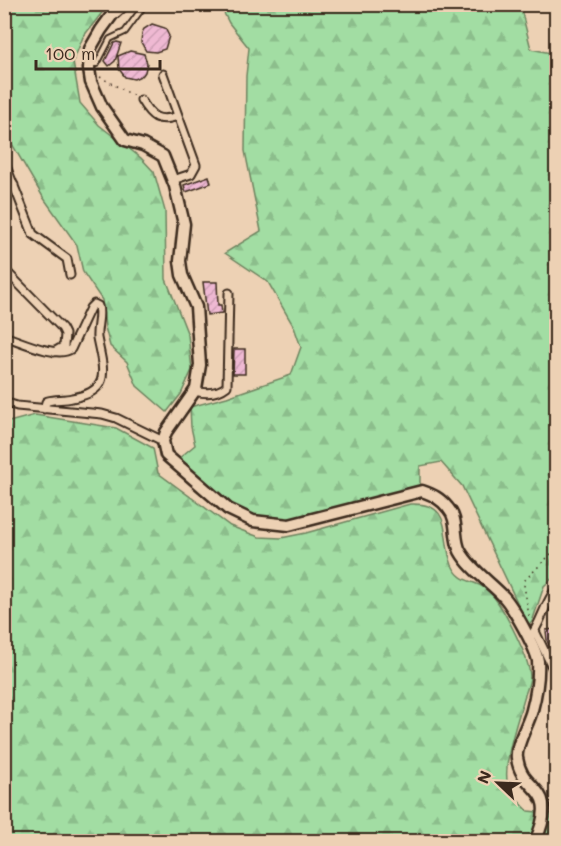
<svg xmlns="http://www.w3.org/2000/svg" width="561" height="846" viewBox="0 0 561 846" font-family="Mali,sans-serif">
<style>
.forest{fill:url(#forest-firs);stroke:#6e8460;stroke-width:1.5}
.building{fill:url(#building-hatch);stroke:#3b2a1e;stroke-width:1.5}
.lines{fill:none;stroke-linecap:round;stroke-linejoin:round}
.lane-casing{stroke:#3b2a1e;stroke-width:8}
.street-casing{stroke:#3b2a1e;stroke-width:11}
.secondary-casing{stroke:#3b2a1e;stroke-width:15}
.path{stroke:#3b2a1e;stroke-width:1.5;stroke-dasharray:1.5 4.5;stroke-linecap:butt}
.lane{stroke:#edd1b4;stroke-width:4}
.street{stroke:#edd1b4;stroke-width:7}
.secondary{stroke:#edd1b4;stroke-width:10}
</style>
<defs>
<pattern id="forest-firs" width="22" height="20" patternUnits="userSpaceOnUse" patternTransform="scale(1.5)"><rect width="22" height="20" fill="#a2dda3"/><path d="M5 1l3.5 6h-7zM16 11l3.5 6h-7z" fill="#8cbe8c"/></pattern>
<pattern id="building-hatch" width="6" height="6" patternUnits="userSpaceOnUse" patternTransform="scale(1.5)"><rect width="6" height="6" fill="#efb9d3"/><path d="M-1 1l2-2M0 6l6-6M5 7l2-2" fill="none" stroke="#ce9fb5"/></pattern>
</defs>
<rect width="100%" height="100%" fill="#edd1b4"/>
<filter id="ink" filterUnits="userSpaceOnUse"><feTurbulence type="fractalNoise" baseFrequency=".0167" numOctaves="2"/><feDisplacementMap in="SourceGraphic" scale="12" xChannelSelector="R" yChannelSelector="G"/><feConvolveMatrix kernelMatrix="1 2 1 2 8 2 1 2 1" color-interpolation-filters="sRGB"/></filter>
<g filter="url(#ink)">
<!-- forest -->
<path class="forest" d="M4 5H108L83 37 73 62 80 103 99 125 141 158 154 172 165 211 166 279 188 335 192 370 181 394 167 412 137 386 127 362 110 346 105 327 102 300 83 272 77 245 43 197 12 144 5 126Z
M220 5H520L531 49 556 54V575L544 586 532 622 528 625 462 486 441 462 420 466V485L403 493 286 524 228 510 178 459 195 445 191 427 190 407 227 397 291 375 301 347 294 327 268 282 225 253 261 231 245 151 246 76 249 48 229 23Z
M35 415 116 428 153 448 158 473 230 526 259 537 281 538 306 533 410 504C455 502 440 536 452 565 460 583 471 579 485 588 500 598 529 657 530 676 530 683 526 691 524 698 518 720 499 771 510 791 514 798 523 805 528 811L556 814V841L5 842V423Z"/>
<!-- building -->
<path class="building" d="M152 24 165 28 169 36 165 49 156 52 146 51 141 42 142 33 144 29Z
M117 42 121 43 115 61 109 66 105 61 114 43Z
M130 51 144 54 147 63 145 72 143 75 134 79 125 77 119 69 118 56Z
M209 176 211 183 186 192 184 185Z
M203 282H217L218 305H221L222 313 207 315Z
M234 349H245V374H233Z
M556 629V663L547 640 546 630Z"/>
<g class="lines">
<defs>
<path id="lane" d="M117 15 129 4
M90 64H97L110 39 125 32 141 10"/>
<path id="street" d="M163 74 196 165 191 174 173 180
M141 100C151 117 158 123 178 116
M4 161 33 234 67 259 70 275
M4 194 14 185
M4 269 62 328 65 334 64 346 54 352
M4 336C20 341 58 359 71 349L90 308 94 304 98 306C101 316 96 327 97 338 103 369 113 391 72 398 64 400 56 399 48 401L46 402 44 409
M195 391C206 394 217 394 227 386L229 293
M4 402 17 406 102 414 116 418 163 441
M535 631 556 675
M529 639C541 624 544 604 556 589"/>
<path id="secondary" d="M120 4 101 30 90 49 89 69 91 82 102 107 125 140 143 145 163 156 175 186 184 224 180 261 182 275 196 307 200 365 196 389 166 432 163 441 166 455 228 509 253 521 289 525 422 491C433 495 440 498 448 508 459 520 453 537 460 551 470 569 490 582 504 597 513 607 536 648 538 661 539 677 536 695 532 710 529 723 515 746 517 758 522 795 561 784 535 842"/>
</defs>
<!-- lane casing -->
<use href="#lane" class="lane-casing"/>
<!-- street casing -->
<use href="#street" class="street-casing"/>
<!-- secondary casing -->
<use href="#secondary" class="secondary-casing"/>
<!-- path -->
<path class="path" d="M100 77 136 97
M529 616 524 585 525 580 556 549"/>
<!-- lane -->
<use href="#lane" class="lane"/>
<!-- street -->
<use href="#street" class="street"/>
<!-- secondary -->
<use href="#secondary" class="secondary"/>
</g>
</g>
<!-- margin -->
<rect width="561" height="846" fill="none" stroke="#edd1b4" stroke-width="24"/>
<rect x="12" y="12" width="537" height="822" fill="none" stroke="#3b2a1e" stroke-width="2" filter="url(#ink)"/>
<!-- north arrow -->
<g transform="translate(498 783) rotate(293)" stroke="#edd1b4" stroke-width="4.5" paint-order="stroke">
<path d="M0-4.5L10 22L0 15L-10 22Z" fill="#3b2a1e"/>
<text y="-9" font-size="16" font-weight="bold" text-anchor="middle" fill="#3b2a1e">N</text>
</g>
<!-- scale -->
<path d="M36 60v9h124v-9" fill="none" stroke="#3b2a1e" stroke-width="3"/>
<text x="45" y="60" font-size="18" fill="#3b2a1e" stroke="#edd1b4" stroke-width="4.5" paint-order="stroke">100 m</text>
</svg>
